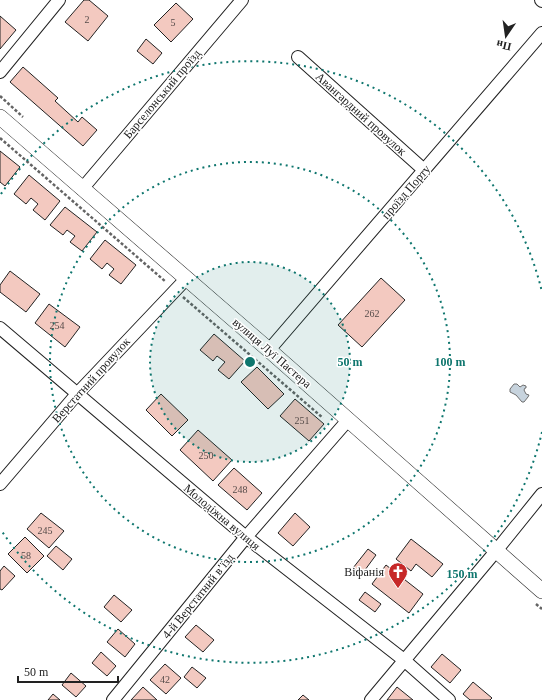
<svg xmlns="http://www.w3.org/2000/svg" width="542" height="700" viewBox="0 0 542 700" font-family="'Times New Roman',serif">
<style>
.water{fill:#c7d3dd;stroke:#6f6f6f}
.building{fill:#f3c9c0;stroke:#222}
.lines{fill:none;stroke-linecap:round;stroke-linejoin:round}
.minor-casing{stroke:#222;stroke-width:14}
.tertiary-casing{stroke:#222;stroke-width:16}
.path{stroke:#646464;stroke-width:2.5;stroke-dasharray:3 2;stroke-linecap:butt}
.minor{stroke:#fff;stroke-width:12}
.tertiary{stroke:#fff;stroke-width:15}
.ring{fill:none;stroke:#0f766e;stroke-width:2;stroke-dasharray:2 4}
.labels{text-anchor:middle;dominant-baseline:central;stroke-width:3;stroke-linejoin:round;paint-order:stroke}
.number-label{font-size:10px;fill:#564c4a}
.street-label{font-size:12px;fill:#222;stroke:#fff}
.poi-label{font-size:12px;fill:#222;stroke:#fff;text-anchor:end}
.centre{fill:#0f766e;stroke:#fff;stroke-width:2}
.ring-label{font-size:12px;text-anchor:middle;font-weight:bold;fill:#0f766e;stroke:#fff;stroke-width:3;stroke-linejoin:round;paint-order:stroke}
</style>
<rect width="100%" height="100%" fill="#fff"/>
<!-- water -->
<path class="water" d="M514 384H517L520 387 523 385 526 386V388H525L524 390 526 394 529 395 528 397 524 402H522L516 395 510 392V389Z"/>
<!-- building -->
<path class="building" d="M84 0H89L108 16 88 41 65 22Z
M176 3 193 19 171 42 154 25Z
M0 16 16 30 0 49Z
M146 39 162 53 153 64 137 51Z
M23 67 58 98 55 101 78 122 82 117 97 130 83 146 10 82Z
M0 151 20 167 5 186 0 182Z
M29 175 60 201 45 220 33 210 38 204 31 198 26 204 14 194Z
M65 207 97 232 82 251 70 242 75 236 67 230 63 235 50 225Z
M105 240 136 265 121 284 109 275 114 269 107 263 102 269 90 259Z
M10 271 40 294 26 312 0 292V285Z
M381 278 405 300 362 347 338 325Z
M49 304 80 327 65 347 35 323Z
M214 334 245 361 229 379 218 370 225 362 217 356 213 361 200 350Z
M257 367 284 394 268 409 241 382Z
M161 394 188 420 172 436 146 410Z
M295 399 324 424 309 441 280 416Z
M198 430 232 460 213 481 180 450Z
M234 468 262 493 247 510 218 485Z
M41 513 64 531 49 548 27 529Z
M295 513 310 527 293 546 278 533Z
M25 537 44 556 27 573 8 554Z
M411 539 443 564 432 577 416 564 411 571 396 559Z
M56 546 72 559 63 570 47 556Z
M368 549 376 555 362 574 353 568Z
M386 565 423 594 409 613 372 584Z
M4 566 15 576 2 590 0 589V571Z
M365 592 381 604 375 612 359 600Z
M114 595 132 610 121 622 104 607Z
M196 625 214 640 203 652 185 637Z
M118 629 135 644 125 657 107 642Z
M101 652 116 666 107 676 92 663Z
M442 654 461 670 450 683 431 667Z
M165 664 181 678 166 694 150 680Z
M192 667 206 678 197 688 184 677Z
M71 673 86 686 76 697 62 685Z
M473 682 492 698 490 700H470L463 694Z
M143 687 157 700H131Z
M397 687 413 700H387Z
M53 694 60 700H48Z
M303 695 309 700H298Z"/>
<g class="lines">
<defs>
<path id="minor" d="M541 0 542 1
M298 57 424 170
M0 72 59 0
M82 189 242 0
M0 328 246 537 404 660 449 700
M269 350 542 33
M0 484 77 394 186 279
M113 700 246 537 348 420
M371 700 496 551 542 494"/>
<path id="tertiary" d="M0 117 269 350 542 591"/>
</defs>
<!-- minor casing -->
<use href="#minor" class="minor-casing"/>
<!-- tertiary casing -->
<use href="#tertiary" class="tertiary-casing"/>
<!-- path -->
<path class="path" d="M0 96 23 117
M0 138 166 282
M183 297 323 418
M536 604 542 609"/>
<!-- minor -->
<use href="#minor" class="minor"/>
<!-- tertiary -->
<use href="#tertiary" class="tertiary"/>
</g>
<!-- distance rings -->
<circle cx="250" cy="362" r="100" fill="#0f766e" fill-opacity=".12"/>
<g class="ring">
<circle cx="250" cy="362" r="100"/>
<circle cx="250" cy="362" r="200"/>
<path d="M542 432A300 300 0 0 1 1 530M1 194A300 300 0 0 1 542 292"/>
</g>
<!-- icons -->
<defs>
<symbol id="church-pin" viewBox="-11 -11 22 30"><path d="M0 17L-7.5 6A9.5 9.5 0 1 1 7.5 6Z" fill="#c62828" stroke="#fff"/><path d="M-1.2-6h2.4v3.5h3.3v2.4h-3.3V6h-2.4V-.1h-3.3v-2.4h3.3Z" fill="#fff"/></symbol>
</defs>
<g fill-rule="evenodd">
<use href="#church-pin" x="387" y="561" width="22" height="30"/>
</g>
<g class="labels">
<!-- number labels -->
<g class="number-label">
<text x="87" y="19">2</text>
<text x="173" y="22">5</text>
<text x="372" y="313">262</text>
<text x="57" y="325">254</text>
<text x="302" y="420">251</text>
<text x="206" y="455">250</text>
<text x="240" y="489">248</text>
<text x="45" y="530">245</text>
<text x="26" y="555">58</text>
<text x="165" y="679">42</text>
</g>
<!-- street labels -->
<g class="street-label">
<text transform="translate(162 94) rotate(-50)">Барселонський проїзд</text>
<text transform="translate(361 114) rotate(42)">Авангардний провулок</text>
<text transform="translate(406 192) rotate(-49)">проїзд Порту</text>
<text transform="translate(272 353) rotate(41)">вулиця Луї Пастера</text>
<text transform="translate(91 380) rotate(-48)">Верстатний провулок</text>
<text transform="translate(222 517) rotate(40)">Молодіжна вулиця</text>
<text transform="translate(198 596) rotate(-51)">4-й Верстатний в’їзд</text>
</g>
<!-- poi labels -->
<g class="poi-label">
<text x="384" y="572">Віфанія</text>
</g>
</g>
<circle cx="250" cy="362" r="6" class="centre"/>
<g class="ring-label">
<text x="350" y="366">50 m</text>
<text x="450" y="366">100 m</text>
<text x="462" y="578">150 m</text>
</g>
<!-- north arrow -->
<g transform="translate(506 36) rotate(193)" stroke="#ffffff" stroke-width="3" paint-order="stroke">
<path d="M0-3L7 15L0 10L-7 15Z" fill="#222222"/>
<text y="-6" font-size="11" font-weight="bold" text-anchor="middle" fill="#222222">Пн</text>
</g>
<!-- scale -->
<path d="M18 676v6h100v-6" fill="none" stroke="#222222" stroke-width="2"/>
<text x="24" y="676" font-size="12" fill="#222222" stroke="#ffffff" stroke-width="3" paint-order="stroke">50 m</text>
</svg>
